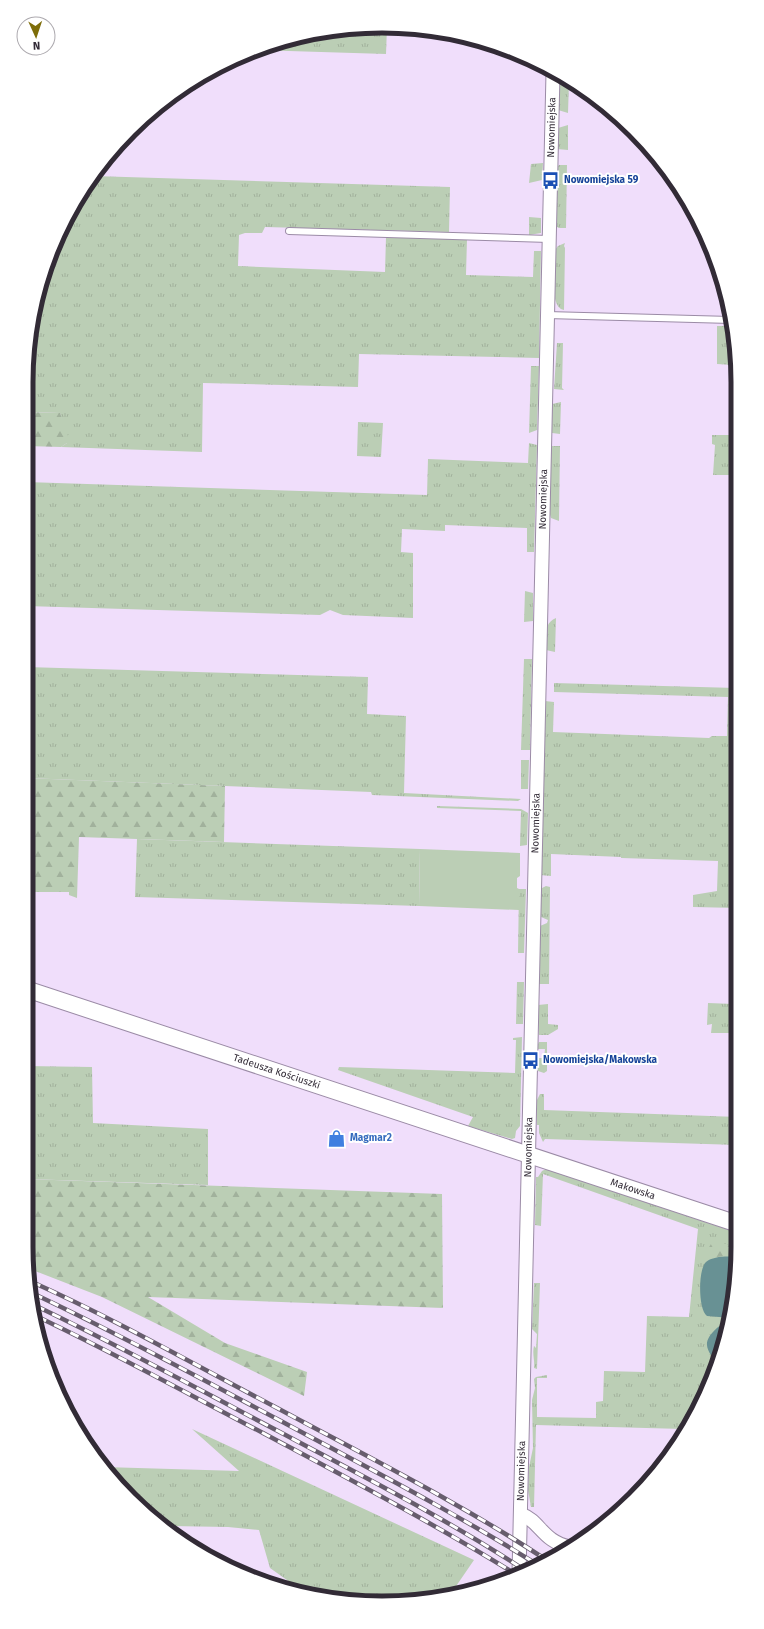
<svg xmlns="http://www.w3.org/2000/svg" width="764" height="1629" viewBox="0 0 764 1629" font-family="'Fira Sans',sans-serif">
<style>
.grass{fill:url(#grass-tufts)}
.forest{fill:url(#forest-firs)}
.garden{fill:#bbceb5}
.water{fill:#689194}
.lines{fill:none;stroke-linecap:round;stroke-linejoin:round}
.service-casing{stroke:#9b8ba6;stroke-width:8}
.minor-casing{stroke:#9b8ba6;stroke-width:15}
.tertiary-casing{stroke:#9b8ba6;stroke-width:18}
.service{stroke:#fff;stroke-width:6}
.minor{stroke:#fff;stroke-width:13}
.tertiary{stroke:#fff;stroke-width:16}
.rail-casing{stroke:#675d6d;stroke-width:4.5}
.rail{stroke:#fff;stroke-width:3;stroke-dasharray:9;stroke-linecap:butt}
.labels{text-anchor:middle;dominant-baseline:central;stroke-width:4;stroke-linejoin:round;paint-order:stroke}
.street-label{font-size:10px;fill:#322b36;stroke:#fff}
.transit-label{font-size:10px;font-weight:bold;fill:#164399;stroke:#fff;text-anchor:start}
.shop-label{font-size:10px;font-weight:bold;fill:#366cbe;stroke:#fff;text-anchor:start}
.rim{fill:none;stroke:#322b36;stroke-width:5}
</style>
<defs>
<pattern id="grass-tufts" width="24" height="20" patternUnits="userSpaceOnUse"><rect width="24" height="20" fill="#bbceb5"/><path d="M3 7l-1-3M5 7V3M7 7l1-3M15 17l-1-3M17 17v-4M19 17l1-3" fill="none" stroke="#a1b19c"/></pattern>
<pattern id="forest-firs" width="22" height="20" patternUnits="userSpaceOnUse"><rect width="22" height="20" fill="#bbceb5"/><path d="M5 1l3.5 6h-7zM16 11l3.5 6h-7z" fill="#a1b19c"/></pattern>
</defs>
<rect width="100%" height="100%" fill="#f0defb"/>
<!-- grass -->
<path class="grass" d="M382 26 387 27 386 54 256 50 312 33Z
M558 76 569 82 568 113 558 110Z
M568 125V150L557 149 558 128Z
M543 163 542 180 529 183 531 164Z
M559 165H567L566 228H559L555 226 557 167Z
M93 176 450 187 449 232 265 227 262 233H245L239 235 238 266 385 272 386 237 467 239 466 275 533 277 534 251H541L539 358 359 354 358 387 203 383 202 452 61 447 67 443 60 413 26 412C26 356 32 300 53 247 61 225 75 205 86 184Z
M529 217 541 218V233L529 235Z
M565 243 564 246 565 248 564 310C548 308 555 262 555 250L558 246Z
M717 326H732L735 335V507H730L731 475H713L715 445 712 444V435H733V365L717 364Z
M557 343H563L562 388 564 390 554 389Z
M531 366H539L537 430 529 433Z
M561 402 560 434 552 433V404Z
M358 422 383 423 381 457 357 456Z
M529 443 537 445 534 552H527V528L445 525V531L402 529 401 552 413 553V618L343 615 330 610 320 615 26 606V482L427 495 428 459 528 463Z
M551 446H560L559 521 551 518 549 511Z
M525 591 533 593V621L524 622Z
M556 618 555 652 546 650C546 638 543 623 556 618Z
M524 659H532L530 750H521Z
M26 667 368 677 367 714 406 716 404 793 521 799 518 801 372 795 371 792 26 778Z
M554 683 736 688V767H732L729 851 737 852V908L693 907V895L717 891 718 861 621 858V857L551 854V876L540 875 545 701 554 702 553 732 709 738 712 736H727L728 697 554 692Z
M521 760H529L528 789H521Z
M437 806 521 809 528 813 527 845 520 846 521 811 437 808Z
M137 839 420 849 419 906 135 897Z
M546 886 550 887 549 984H538L540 926 547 923 548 920 541 917 540 915V889Z
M519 889H526L524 953H518Z
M735 977H737V1033H711L712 1024 707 1025 708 1003 734 1004Z
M517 982H524L523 1024H516Z
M548 1004V1024L558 1025V1029L548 1035H539L538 1005Z
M522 1037 520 1126 516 1131 515 1138 512 1139 468 1126 473 1117 338 1070 339 1067 515 1073 516 1040H513V1038Z
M539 1042H547V1071L544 1073 538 1071V1058H544L545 1049H536Z
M26 1066 92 1067 93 1123 208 1129V1185L26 1179Z
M540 1094H544V1110L738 1117V1145L545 1139 543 1142 539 1133V1125H537L536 1102Z
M546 1169 738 1233 731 1317 711 1383 683 1429 536 1425 534 1507H531L528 1490 529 1467 533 1448 532 1400 535 1388 534 1379 536 1377 547 1375V1378H537V1417L596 1418V1402L603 1401 604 1371 645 1372 647 1316 689 1317 698 1229 543 1174 541 1226 535 1225 536 1177H538L542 1171Z
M534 1283H540L537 1369 534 1368C535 1360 532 1354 534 1346L536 1348 537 1334 532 1329Z
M192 1429 474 1560 450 1595 429 1600 313 1596 308 1595 270 1568 259 1530 228 1527 169 1526 114 1482 104 1467 239 1471Z"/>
<!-- forest -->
<path class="forest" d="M26 412 60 413 68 436 67 443 61 447 26 446Z
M26 778 225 786 224 842 79 837 77 898 69 895V892H26Z
M26 1179 442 1194 443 1308 148 1297 225 1343 307 1372 304 1396 102 1297 30 1269 26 1247Z
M721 1243 730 1245 732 1249 729 1255 711 1258 706 1252 711 1244Z"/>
<!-- garden -->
<path class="garden" d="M420 849 520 853V876L517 878V888L519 889V910L419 906Z"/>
<!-- water -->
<path class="water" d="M737 1257 731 1318 707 1316C698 1310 698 1269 706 1262 713 1256 728 1256 737 1257Z
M730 1322 717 1365C714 1359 707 1351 707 1345 706 1336 721 1322 730 1322Z"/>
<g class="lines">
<defs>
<path id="service" d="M289 231 549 239
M547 315 731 320"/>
<g id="minor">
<path d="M521 1514C540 1521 543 1542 570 1547"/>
<path id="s1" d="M519 1574 553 73"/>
</g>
<g id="tertiary">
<path id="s2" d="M26 989 738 1224"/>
</g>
</defs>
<!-- service casing -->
<use href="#service" class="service-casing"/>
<!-- minor casing -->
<use href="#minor" class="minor-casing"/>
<!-- tertiary casing -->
<use href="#tertiary" class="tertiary-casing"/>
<!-- service -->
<use href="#service" class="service"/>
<!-- minor -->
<use href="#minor" class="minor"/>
<!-- tertiary -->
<use href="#tertiary" class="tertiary"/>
<defs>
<path id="rail" d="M32 1282C117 1320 197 1366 279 1409 370 1458 462 1504 548 1561
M34 1294C117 1333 198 1377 279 1420 366 1467 454 1512 538 1565
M36 1306C118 1345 198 1389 278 1431 362 1476 447 1519 526 1571
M38 1317C114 1353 188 1394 263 1433 349 1479 435 1524 517 1575"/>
</defs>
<!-- rail casing -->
<use href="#rail" class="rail-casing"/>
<!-- rail -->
<use href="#rail" class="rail"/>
</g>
<!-- icons -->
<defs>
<symbol id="bus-bare" viewBox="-9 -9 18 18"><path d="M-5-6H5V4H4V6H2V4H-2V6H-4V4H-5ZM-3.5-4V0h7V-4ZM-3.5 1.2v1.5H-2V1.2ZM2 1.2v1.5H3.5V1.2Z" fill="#1a4fb4" stroke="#fff" stroke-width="2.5" paint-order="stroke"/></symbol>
<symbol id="shop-bare" viewBox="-9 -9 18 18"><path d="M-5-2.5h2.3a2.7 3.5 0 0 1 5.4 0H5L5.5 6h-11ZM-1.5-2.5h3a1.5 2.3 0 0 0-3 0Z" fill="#3f7fe0" stroke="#fff" stroke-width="2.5" paint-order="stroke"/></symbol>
</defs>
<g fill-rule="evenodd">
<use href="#bus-bare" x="538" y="168" width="25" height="25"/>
<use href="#bus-bare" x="518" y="1048" width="25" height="25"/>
<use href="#shop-bare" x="324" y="1126" width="25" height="25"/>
</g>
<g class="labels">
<!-- street labels -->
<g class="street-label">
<text stroke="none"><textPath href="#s1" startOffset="1447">Nowomiejska</textPath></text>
<text stroke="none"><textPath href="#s1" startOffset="1075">Nowomiejska</textPath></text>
<text stroke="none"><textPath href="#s1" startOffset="751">Nowomiejska</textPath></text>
<text stroke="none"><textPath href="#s2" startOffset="264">Tadeusza Kościuszki</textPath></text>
<text stroke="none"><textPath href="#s1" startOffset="427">Nowomiejska</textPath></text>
<text stroke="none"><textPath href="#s2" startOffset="639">Makowska</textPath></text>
<text stroke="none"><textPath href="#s1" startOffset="103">Nowomiejska</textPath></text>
</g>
<!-- transit labels -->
<g class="transit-label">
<text x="564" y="180">Nowomiejska 59</text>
<text x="543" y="1060">Nowomiejska/Makowska</text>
</g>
<!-- shop labels -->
<g class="shop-label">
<text x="350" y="1138">Magmar2</text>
</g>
</g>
<!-- crop -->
<path d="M0 0H764V1629H0ZM382 33H382A349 349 0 0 1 731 382V1247A349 349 0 0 1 382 1596H382A349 349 0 0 1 33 1247V382A349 349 0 0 1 382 33Z" fill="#fff" fill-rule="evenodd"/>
<path class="rim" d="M382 33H382A349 349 0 0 1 731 382V1247A349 349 0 0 1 382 1596H382A349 349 0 0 1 33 1247V382A349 349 0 0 1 382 33Z"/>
<!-- north arrow -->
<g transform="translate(36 36) rotate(177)"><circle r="19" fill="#ffffff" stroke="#adaaaf"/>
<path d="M0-3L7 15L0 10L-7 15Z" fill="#7e6d09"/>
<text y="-6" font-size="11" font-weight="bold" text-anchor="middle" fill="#322b36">N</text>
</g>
</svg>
